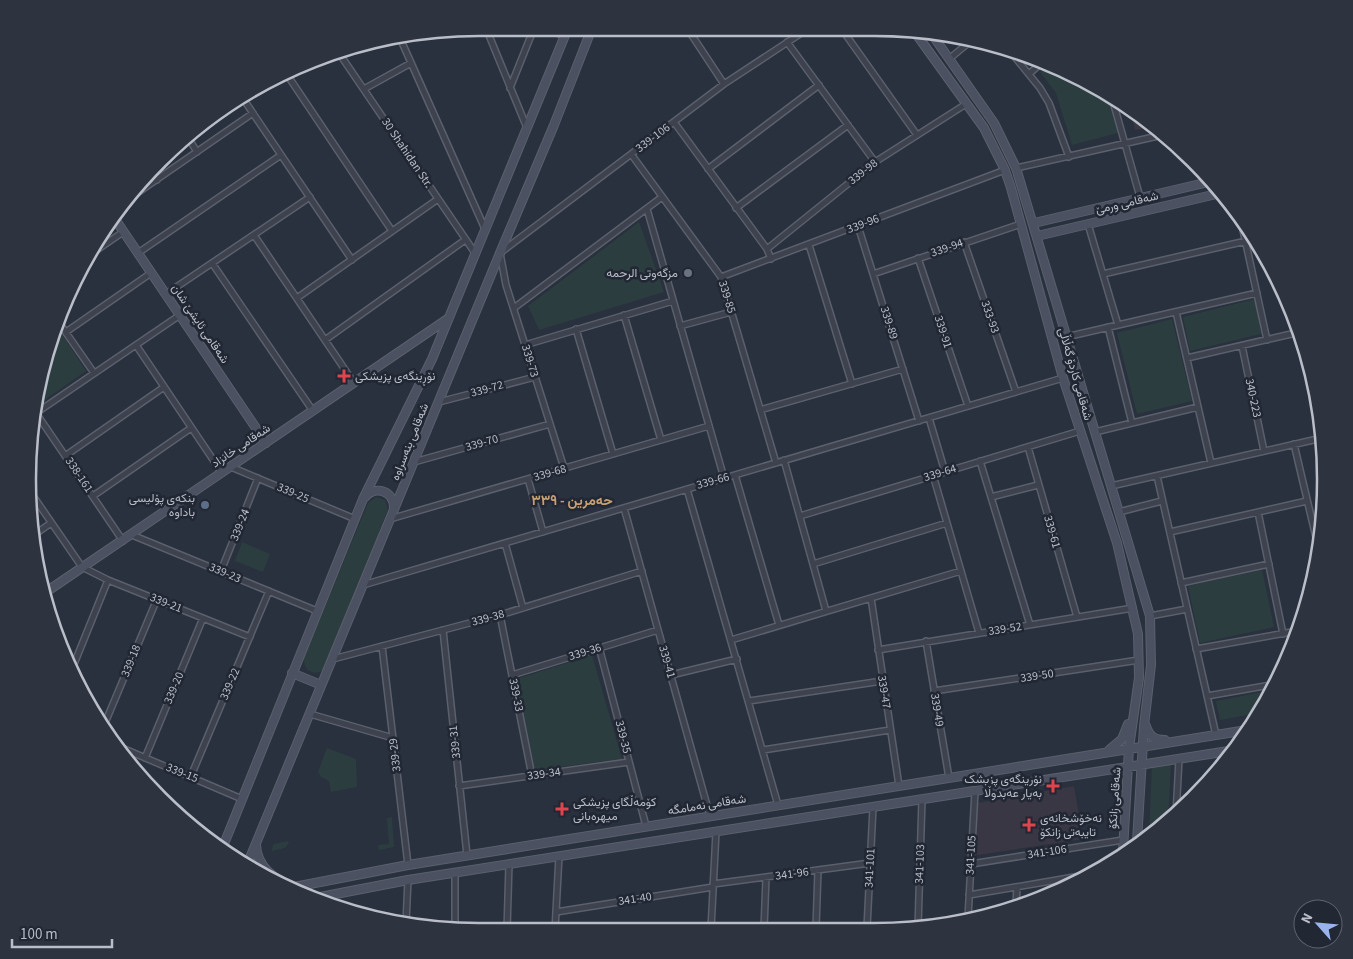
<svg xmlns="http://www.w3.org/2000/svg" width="1353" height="959" viewBox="0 0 1353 959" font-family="'Source Sans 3',Vazirmatn,sans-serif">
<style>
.medical{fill:#393743}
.green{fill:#2c3d40}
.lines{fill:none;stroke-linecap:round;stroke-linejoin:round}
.street-casing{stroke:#5a606c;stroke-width:8}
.secondary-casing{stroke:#5a606c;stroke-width:10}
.street{stroke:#3d424e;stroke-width:5}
.secondary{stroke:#4b5161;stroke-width:8}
.worship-dot{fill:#6b7280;stroke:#212733;stroke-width:2}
.health-dot{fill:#e0444e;stroke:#212733;stroke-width:2}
.service-dot{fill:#5c6f8a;stroke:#212733;stroke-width:2}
.labels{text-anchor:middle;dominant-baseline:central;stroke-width:5;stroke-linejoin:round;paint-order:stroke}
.street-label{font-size:12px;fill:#b9bec9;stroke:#212733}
.poi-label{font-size:12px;fill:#b9bec9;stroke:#212733;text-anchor:end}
.neighbourhood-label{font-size:14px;font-weight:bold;fill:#c9a074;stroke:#212733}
.rim{fill:none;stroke:#b9bec9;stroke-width:2.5}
</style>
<rect width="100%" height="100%" fill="#29303e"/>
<!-- medical -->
<path class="medical" d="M1131 114 1148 128 1135 130Z
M1074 786 1083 839 978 855 975 854 977 803Z"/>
<!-- green -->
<path class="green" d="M1045 68 1100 88 1106 93 1118 133 1072 145 1056 93 1040 72Z
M639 222 664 292 539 330 528 306Z
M1255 299 1261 334 1190 351 1183 317Z
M1172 319 1192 401 1137 414 1117 333Z
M59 330 86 371 36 406V405Z
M376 497 385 500 388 509 380 529 375 548 325 669C314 677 303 671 304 658L368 503Z
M242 542 270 554 263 572 235 561Z
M1262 570 1274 627 1200 643 1188 586Z
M592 655 622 759 535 770 517 679Z
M1272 690 1258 713 1220 720 1216 701Z
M327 748 356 759 357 787 331 792 329 781 321 777 318 772Z
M1171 763 1168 822 1149 834 1152 765Z
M392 817 394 847 379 850 378 845 389 844 387 818Z
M288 841 289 843 285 848 272 851 273 844Z"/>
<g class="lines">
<defs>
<path id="street" d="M486 28 527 128
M542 28 565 36
M687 28 724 84
M841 28 917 135
M691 34 702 28
M400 38 485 229
M787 42 875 162
M339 53 475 253
M1014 56 1040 88 1049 103 1069 157
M949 59 972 40
M1029 74 1039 65
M288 76 392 231
M510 88 534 28
M364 89 411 63
M242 97 352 260
M1112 98 1140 197
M674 122 767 249 771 259
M189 139 197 152
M631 154 721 277 776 463
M1016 168 1158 136
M708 169 819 85
M151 171 157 180
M127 200 253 113
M736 208 848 125
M647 209 724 478
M1241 221 1267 340
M1088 224 1118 325
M858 226 919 421
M254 235 354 383
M964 242 1016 392
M809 245 852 384
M767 249 875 162 966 104
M138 253 281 155
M91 254 123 232
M918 258 968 406
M212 263 313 411
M873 274 1021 224
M1103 274 1246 241
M721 277 1005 170
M166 294 310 197
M297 298 438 199
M514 308 662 197
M1176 312 1211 463
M624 315 661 440
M60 324 94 373
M680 326 731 312
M1108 327 1132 423
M576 329 613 454
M66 332 151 273
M1066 337 1257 293
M325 340 465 240
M136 345 222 473
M525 345 673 301
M1242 346 1264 451
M1187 358 1300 332
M439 402 535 377
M34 410 123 541
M760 410 903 369
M36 413 180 315
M929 418 945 472
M1095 432 1198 407
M1294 444 1318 546
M1028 447 1077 617
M65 456 164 387
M784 460 826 611
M980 461 1030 625
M414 462 550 424
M231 467 355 519
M564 468 506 285 500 253 724 84 809 28
M735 475 779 625
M933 475 979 633
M1157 476 1216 735
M528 479 543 532
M1111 486 1322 438
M687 489 778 805
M31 493 82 567 108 580 250 637
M93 496 191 428
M991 497 1038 485
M624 508 710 816
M1119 512 1162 501
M1258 512 1283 634
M800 516 1080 431
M390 519 709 426
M1170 532 1307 501
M132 535 317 611
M31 537 51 523
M505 543 523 608
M813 564 947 523
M221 571 258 478
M1181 583 1269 564
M363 585 1063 378
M871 598 899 786
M500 615 532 776
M1150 616 1187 609
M443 630 467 855
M731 640 961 571
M926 641 949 778
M382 646 408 865
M599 647 646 826
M1196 649 1297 631
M878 650 1133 608
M333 659 500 615 642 571
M72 669 108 580
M512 675 658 630
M671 675 737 659
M934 691 1139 660
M1207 696 1276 684
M749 701 882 681
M310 714 393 738
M105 723 157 599
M122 748 242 799
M763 750 890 730
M145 758 203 618
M191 776 269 591
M459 786 629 762
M1176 815 1179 759
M211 842 222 847
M971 864 1123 840
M713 884 870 863
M969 895 1080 876
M1016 905 1017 887
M556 912 713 887
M968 918 975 791
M406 923 408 880
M816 928 818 870
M867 928 873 807
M918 928 922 799
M711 929 716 832
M764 929 766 878
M507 930 509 864
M555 930 559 856
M455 931V873"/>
<path id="secondary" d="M914 31 984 128 1005 170 1011 188 1063 378 1117 543 1138 634 1139 678 1129 748 1123 850
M931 33 994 123 1016 168 1150 616 1151 665 1144 726 1137 841
M115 219 266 443
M1034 223 1213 181
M1037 236 1221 193
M365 497C376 485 394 491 394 508
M46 592 449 318
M292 673 321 685
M1146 726C1149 736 1154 740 1165 740
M1109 750 1122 739 1128 724
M256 845C257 867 274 879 294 888
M222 849 363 499 432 359 568 28
M247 865 500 253 554 125 592 28
M289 888 408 865 1247 730
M315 898 408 880 1235 750"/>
</defs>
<!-- street casing -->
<use href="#street" class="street-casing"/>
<!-- secondary casing -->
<use href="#secondary" class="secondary-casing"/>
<!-- street -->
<use href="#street" class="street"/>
<!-- secondary -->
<use href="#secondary" class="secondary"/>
</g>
<!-- markers -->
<circle class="worship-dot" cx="688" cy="273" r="5"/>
<g class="health-dot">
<path d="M341.5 368.5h5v5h5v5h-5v5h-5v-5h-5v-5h5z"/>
<path d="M1050.5 778.5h5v5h5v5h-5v5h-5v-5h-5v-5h5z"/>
<path d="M559.5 801.5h5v5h5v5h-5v5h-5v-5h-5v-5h5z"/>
<path d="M1026.5 817.5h5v5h5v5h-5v5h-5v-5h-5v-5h5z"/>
</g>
<circle class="service-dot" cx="205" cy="505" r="5"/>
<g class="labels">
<!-- street labels -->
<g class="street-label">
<text transform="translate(653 138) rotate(-37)">339-106</text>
<text transform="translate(407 153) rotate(56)">30 Shahidan Str.</text>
<text transform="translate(863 172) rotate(-38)">339-98</text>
<text transform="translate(1127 203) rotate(-13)">شەقامی ورمێ</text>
<text transform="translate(863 224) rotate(-21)">339-96</text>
<text transform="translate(947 248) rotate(-19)">339-94</text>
<text transform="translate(727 297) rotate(73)">339-85</text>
<text transform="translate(990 317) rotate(71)">333-93</text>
<text transform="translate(889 323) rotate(72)">339-89</text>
<text transform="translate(200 324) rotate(56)">شەقامی ئایشێ شان</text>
<text transform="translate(943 332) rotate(72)">339-91</text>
<text transform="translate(530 361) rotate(73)">339-73</text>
<text transform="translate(1075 374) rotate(74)">شەقامی کاردۆ گەڵاڵی</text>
<text transform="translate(487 389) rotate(-15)">339-72</text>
<text transform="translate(1253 398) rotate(78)">340-223</text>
<text transform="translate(410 442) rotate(-68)">شەقامی بنەسراوە</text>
<text transform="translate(482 443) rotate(-16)">339-70</text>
<text transform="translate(241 446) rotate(-34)">شەقامی خانزاد</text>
<text transform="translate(550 473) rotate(-16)">339-68</text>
<text transform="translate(940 473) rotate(-17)">339-64</text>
<text transform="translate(79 475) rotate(56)">338-161</text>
<text transform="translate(713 481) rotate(-16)">339-66</text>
<text transform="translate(293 493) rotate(23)">339-25</text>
<text transform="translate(240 525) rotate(-68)">339-24</text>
<text transform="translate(1052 532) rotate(74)">339-61</text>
<text transform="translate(225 573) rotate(23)">339-23</text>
<text transform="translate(166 603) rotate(22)">339-21</text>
<text transform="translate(488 618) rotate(-15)">339-38</text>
<text transform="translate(1005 629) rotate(-9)">339-52</text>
<text transform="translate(585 652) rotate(-17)">339-36</text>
<text transform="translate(131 661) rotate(-68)">339-18</text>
<text transform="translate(667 662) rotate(74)">339-41</text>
<text transform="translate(1037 676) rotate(-9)">339-50</text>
<text transform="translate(230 684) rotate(-67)">339-22</text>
<text transform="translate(174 688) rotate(-67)">339-20</text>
<text transform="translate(884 692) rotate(81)">339-47</text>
<text transform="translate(516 695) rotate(79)">339-33</text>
<text transform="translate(937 710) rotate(81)">339-49</text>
<text transform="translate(623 737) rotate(76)">339-35</text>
<text transform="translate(455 742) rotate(-96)">339-31</text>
<text transform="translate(395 755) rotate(-97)">339-29</text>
<text transform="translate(182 773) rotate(22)">339-15</text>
<text transform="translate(544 774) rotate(-8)">339-34</text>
<text transform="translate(1115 798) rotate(-86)">شەقامی زانکۆ</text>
<text transform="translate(707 805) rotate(-9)">شەقامی نەمامگە</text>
<text transform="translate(1047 852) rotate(-9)">341-106</text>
<text transform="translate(971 855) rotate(-87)">341-105</text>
<text transform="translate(920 864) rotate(-88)">341-103</text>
<text transform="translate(870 868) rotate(-87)">341-101</text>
<text transform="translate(792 874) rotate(-8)">341-96</text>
<text transform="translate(635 899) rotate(-9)">341-40</text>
</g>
<!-- poi labels -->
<g class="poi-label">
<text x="678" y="273">مزگەوتی الرحمە</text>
<text x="355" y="376" text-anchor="start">نۆڕینگەی پزیشکی</text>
<text x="195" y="498">بنکەی پۆلیسی<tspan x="195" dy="14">باداوە</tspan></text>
<text x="1042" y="779">نۆرینگەی پزیشک<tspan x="1042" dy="14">بەیار عەبدوڵا</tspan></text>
<text x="573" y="802" text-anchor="start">کۆمەڵگای پزیشکی<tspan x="573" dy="14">میهرەبانی</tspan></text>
<text x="1040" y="818" text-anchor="start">نەخۆشخانەی<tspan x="1040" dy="14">تایبەتی زانکۆ</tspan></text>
</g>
<!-- neighbourhood labels -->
<g class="neighbourhood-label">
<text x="572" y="501">حەمرین - ٣٣٩</text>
</g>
</g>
<!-- crop -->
<path d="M0 0H1353V959H0ZM479 36H874A443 443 0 0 1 1317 479V480A443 443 0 0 1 874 923H479A443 443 0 0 1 36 480V479A443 443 0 0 1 479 36Z" fill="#2d333f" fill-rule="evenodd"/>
<path class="rim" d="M479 36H874A443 443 0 0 1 1317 479V480A443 443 0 0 1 874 923H479A443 443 0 0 1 36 480V479A443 443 0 0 1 479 36Z"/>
<!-- north arrow -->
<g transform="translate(1318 924) rotate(297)"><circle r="24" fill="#212733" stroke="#5e636f"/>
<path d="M0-4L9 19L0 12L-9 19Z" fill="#9bb3ec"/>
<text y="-8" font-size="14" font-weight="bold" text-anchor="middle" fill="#b9bec9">N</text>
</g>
<!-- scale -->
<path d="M12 939v8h100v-8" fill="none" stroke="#b9bec9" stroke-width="2.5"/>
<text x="20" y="939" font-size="15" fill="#b9bec9" stroke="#212733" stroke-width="4" paint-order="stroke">100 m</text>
</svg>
